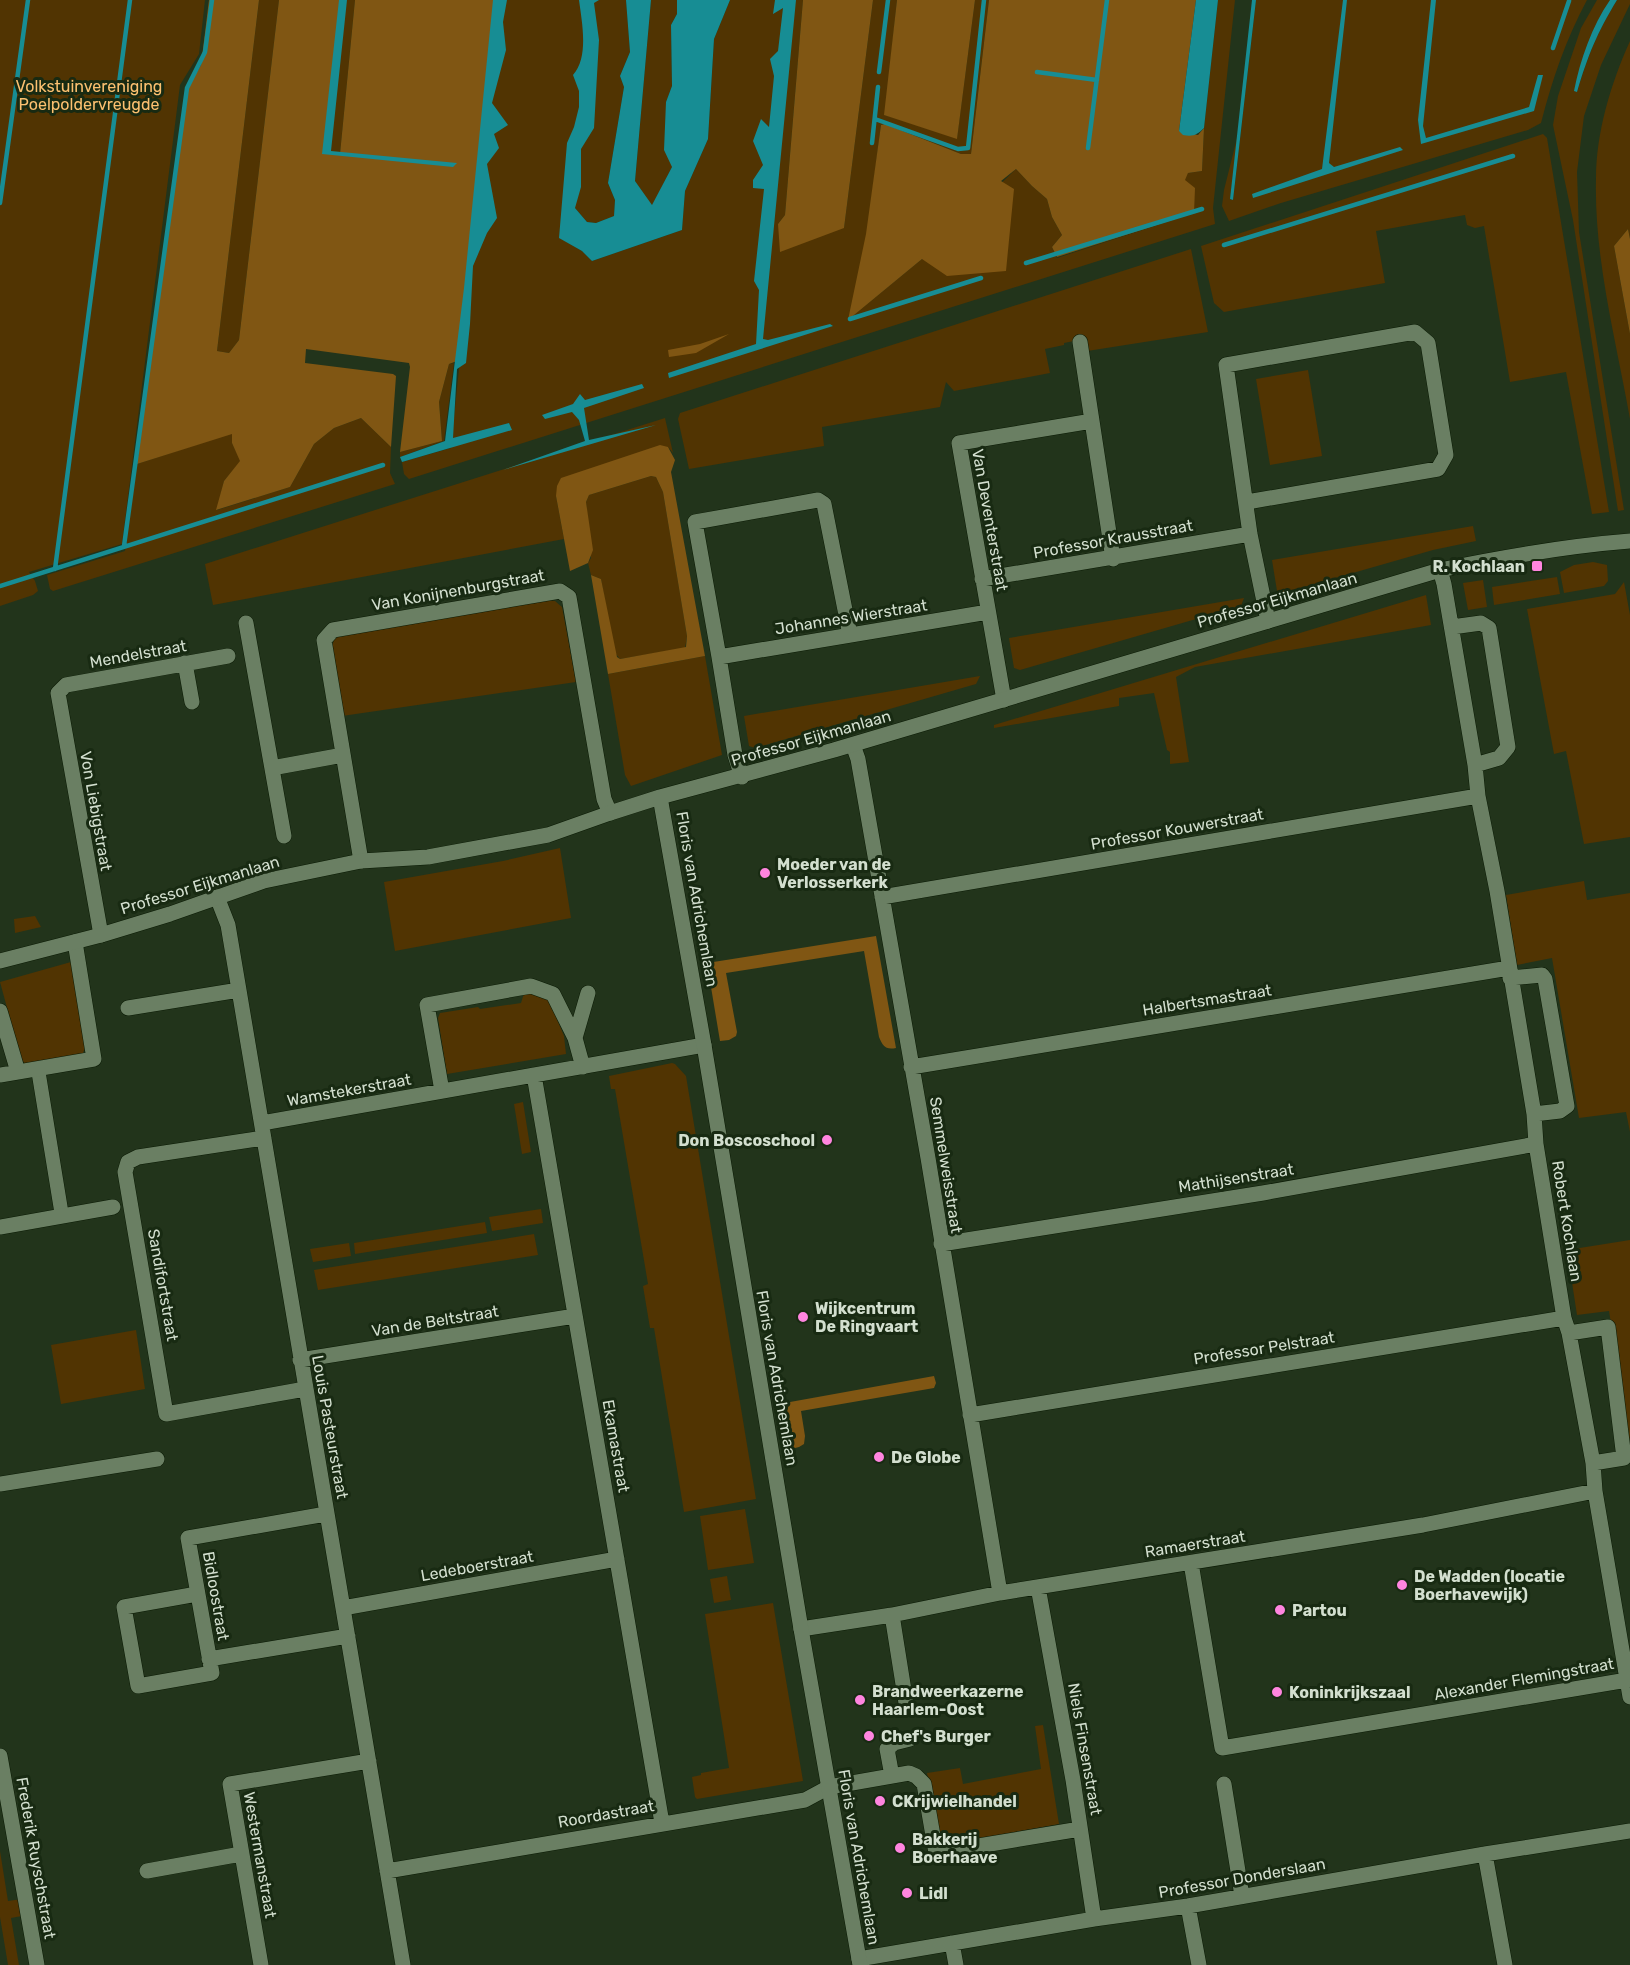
<svg xmlns="http://www.w3.org/2000/svg" width="1630" height="1965" viewBox="0 0 1630 1965" font-family="Rubik,sans-serif">
<style>
.green{fill:#513402}
.forest{fill:#805613}
.water{fill:#178d94}
.lines{fill:none;stroke-linecap:round;stroke-linejoin:round}
.stream{stroke:#178d94;stroke-width:4.5}
.pedestrian-casing{stroke:#0b1b05;stroke-width:15}
.minor-casing{stroke:#0b1b05;stroke-width:16}
.tertiary-casing{stroke:#0b1b05;stroke-width:16}
.pedestrian{stroke:#6a7f63;stroke-width:14}
.minor{stroke:#6a7f63;stroke-width:15}
.tertiary{stroke:#6a7f63;stroke-width:15}
.poi-dot{fill:#ff85df;stroke:#182a12;stroke-width:2}
.labels{text-anchor:middle;dominant-baseline:central;stroke-width:6;stroke-linejoin:round;paint-order:stroke}
.park-label{font-size:16px;fill:#fcc070;stroke:#182a12}
.street-label{font-size:16px;fill:#d3dfcf;stroke:#182a12}
.poi-label{font-size:16px;font-weight:bold;fill:#d3dfcf;stroke:#182a12;text-anchor:start}
</style>
<rect width="100%" height="100%" fill="#22341b"/>
<!-- green -->
<path class="green" d="M0 0H205L199 54 180 85 122 544 29 572 35 581 38 591 33 595 0 606Z
M259 0H279L239 340 229 353 217 351Z
M343 0H355L340 154 327 153Z
M496 0H626L630 52 620 76 624 87 608 183 615 200 614 216 596 223 587 222 575 208 560 238 582 251 592 261 682 230 685 191 708 139 714 39 730 0H803L785 215 778 224 844 228 873 0H897L885 115 957 138 975 0H989L971 154H961L885 124 881 125 864 257 849 319 922 259 1016 169 1032 186 1047 199 1052 217 1062 235 1052 247 1057 258 1194 213 1184 180 1188 173 1202 171 1204 128 1218 0H1235L1213 208 1215 224 409 479 404 474 402 462 451 448Z
M651 0H677V14L671 25 672 86 666 102 672 167 652 206 635 181Z
M1256 0H1587C1566 39 1552 80 1541 123L1528 130 1281 203 1229 221 1222 206 1224 190 1238 134 1230 199 1233 200Z
M1597 0H1610L1589 43 1577 92C1588 56 1597 32 1617 0H1630V4L1601 65 1584 116 1577 172 1579 232 1624 510 1618 511 1573 220 1553 125 1558 96 1581 28Z
M1630 41V239L1628 229 1614 246 1630 334V419C1616 340 1594 259 1596 179 1596 132 1611 83 1630 41Z
M1543 134 1547 138 1609 512 1592 514 1566 372 1510 382 1484 226 1475 228 1467 225 1465 215 1376 231 1385 283 1224 312 1214 303 1201 246Z
M1191 249 1208 332 1081 352 1079 340 1064 343V345L1045 349 1050 373 954 391 946 382 940 407 822 427 824 446 689 469 678 419 680 413Z
M454 363 444 441 400 457V452L442 441 439 402 449 364Z
M1308 370 1322 456 1270 465 1256 379Z
M361 418 391 447 390 473 395 484 53 591 50 589 47 575 125 551 137 464 232 433V443L241 461 224 481 217 510 290 487 314 444 334 428Z
M665 418 673 453 668 447 556 496 564 539 213 605 205 564Z
M651 476 656 477 663 492 687 636 685 648 620 659 614 652 601 579 591 575 588 563 591 558 586 502 589 495Z
M1473 526 1476 541 1433 550 1283 593 1277 591 1272 560Z
M1593 562 1607 565 1608 581 1604 586 1564 593 1560 572 1574 565Z
M1557 577 1560 594 1494 605 1492 587Z
M1483 580 1487 607 1468 610 1463 583Z
M1624 582 1630 615V837L1584 844 1566 751 1554 754 1527 609 1615 594Z
M1426 595 1431 625 1195 667 1176 677 1189 762 1170 764V752L1167 750 1154 693 1119 698V706L994 728V725Z
M1244 598 1241 606 1020 670 1014 668 1009 638Z
M548 600 555 601 562 607 576 682 342 716 331 649 334 640 340 635Z
M705 656 722 755 631 786 625 775 608 674Z
M980 676 976 684 755 748 749 746 744 716Z
M560 848 571 918 395 951 384 882 503 861Z
M1584 881 1587 900 1630 893V1132L1626 1112 1579 1118 1552 958 1517 965 1506 895Z
M35 916 41 927 15 933 14 919Z
M71 962 86 1046 82 1055 27 1066 21 1059 0 982Z
M525 990 549 1000 564 1036 566 1054 447 1074 438 1018 440 1013 478 1007 480 1009 521 1003Z
M672 1063 675 1064 686 1076 756 1499 684 1512 654 1328H650L643 1286 648 1284 615 1089H611L609 1076Z
M523 1102 531 1152 522 1154 514 1104Z
M541 1209 543 1223 492 1231 489 1217Z
M485 1222 487 1233 355 1254 354 1243Z
M534 1234 538 1255 318 1290 314 1270Z
M1630 1240V1443L1609 1311 1577 1315 1567 1250Z
M349 1243 351 1256 313 1262 310 1249Z
M136 1330 145 1389 61 1404 51 1345Z
M745 1509 754 1563 708 1570 700 1516Z
M727 1576 731 1600 714 1603 710 1579Z
M773 1603 803 1781 697 1799 695 1797 692 1777 701 1775V1773L729 1768 705 1614Z
M1043 1725 1059 1824 948 1844 938 1837 927 1773 960 1768 963 1784 1041 1769 1035 1726Z
M0 1851 8 1901 22 1899V1916L11 1918 19 1965H8L0 1917Z"/>
<!-- forest -->
<path class="forest" d="M209 0H259L217 351 229 353 239 340 279 0H343L327 153 340 154 355 0H496L460 360 449 364 439 402 442 441 400 452 410 367 409 363 306 349 305 363 393 374 396 376 391 447 361 418 334 428 314 444 290 487 216 510 224 481 240 461 232 443V434L137 464 186 91 201 65Z
M803 0H873L844 228 780 252 778 224 785 215Z
M897 0H975L957 139 884 115Z
M989 0H1196L1179 131 1198 135 1204 128 1202 171 1188 173 1185 180 1195 188 1194 213 1057 257 1052 247 1062 235 1052 217 1047 199 1032 186 1016 169 1001 181 1014 189 1006 271 947 276 922 259 848 320 866 234 881 125 885 124 961 154H971Z
M1628 229 1630 239V334L1614 246Z
M729 334 696 353 669 357 668 350 700 344Z
M660 445 668 447 675 460 671 472 705 656 608 674 591 575 601 579 617 657 620 659 686 647 687 636 663 492 656 477 651 476 589 495 586 502 593 550 588 563 570 571 556 496 557 486 561 478Z
M876 936 896 1048C885 1050 883 1046 879 1037L864 951 726 973 737 1032 736 1036 729 1040 720 1041 707 963Z
M934 1376 936 1383 934 1388 801 1411 805 1436 804 1444 799 1447 787 1450 779 1404Z"/>
<!-- water -->
<path class="water" d="M339 0H347L331 151 457 163 453 167 322 154Z
M493 0H507L503 22 506 50 492 103 508 125 494 134 499 148 487 164 497 218 487 233 473 266 470 324 466 363 457 369 453 438 509 423 512 430 402 462 400 457 445 441 464 288Z
M579 0H599L594 3 599 40 594 128 581 149V187L575 208 587 222 596 223 614 216 615 200 608 183 624 87 620 76 630 52 626 0H651L635 181 652 205 672 167 664 150 666 102 672 86 671 25 677 14V0H730L714 39 708 139 685 191 682 230 592 261 582 251 559 238 567 143 574 127 579 107V91L573 75C589 57 582 23 579 0Z
M775 0H796L763 339 768 340 830 324 833 326 669 378 668 373 756 344 759 290 754 281 764 189 753 188V180L763 165 753 141 761 119 769 127 774 76 770 59 778 51 783 8 773 14Z
M1196 0H1218L1204 128C1197 135 1193 137 1183 135L1179 131Z
M1252 0H1256L1233 200 1230 199Z
M1343 0H1347L1329 163 1334 167 1400 147 1403 150 1253 198 1252 194 1322 169Z
M1431 0H1436L1423 126 1426 138 1529 107 1538 75H1543L1534 111 1421 144 1418 120Z
M1610 0H1617C1597 33 1588 55 1577 92L1574 91C1580 60 1592 26 1610 0Z
M642 384 644 388 584 408 589 440 656 425 503 470 585 441 579 420 572 412 545 419 542 415 573 404 580 394 585 400Z"/>
<g class="lines">
<!-- stream -->
<path class="stream" d="M1553 48 1569 1
M879 72 888 0
M1037 72 1097 80
M875 119 958 149 968 148 984 0
M872 143 878 87
M1088 148 1107 0
M0 203 28 0
M1224 245 1513 156
M1026 263 1202 209
M850 319 981 278
M124 546 187 88 205 52 212 0
M55 569 130 0
M0 586 383 465"/>
<defs>
<path id="pedestrian" d="M38 1069 62 1216"/>
<path id="minor" d="M1080 342 1113 559
M1247 502 1438 469 1446 455 1428 343 1415 332 1226 365 1250 534 1268 621
M1440 570 1444 584 1475 765 1478 796 1497 891 1534 1114 1536 1144 1564 1318 1569 1333 1593 1463 1595 1491 1630 1697
M982 579 1250 534
M246 623 284 836
M1452 627 1481 623 1489 628 1508 747 1499 758 1475 765
M719 657 988 612
M185 663 192 702
M1004 700 959 443 1092 421
M853 745 858 759 928 1158 1000 1593
M272 768 343 755
M742 777 735 755 719 657 695 522 818 500 824 504 850 635
M361 861 324 640 333 630 560 591 569 597 604 799 610 813
M217 897 228 925 239 990 403 1965
M882 897 1478 796
M101 935 58 693 66 685 228 656
M1510 978 1542 975 1545 979 1567 1106 1560 1111 1534 1114
M128 1008 239 990
M0 1011 18 1072
M575 1038 588 993
M911 1067 1509 968
M0 1075 94 1059 75 942
M534 1075 662 1823
M442 1091 427 1005 531 986 553 994 575 1038 583 1067
M262 1123 704 1045
M264 1138 138 1157 128 1162 125 1172 166 1414 305 1389
M0 1227 113 1207
M941 1244 1263 1193 1536 1144
M1569 1333 1608 1327 1624 1458 1593 1463
M300 1360 575 1316
M970 1415 1564 1318
M0 1484 157 1459
M1191 1563 1222 1748 1627 1680
M1038 1587 1073 1780 1094 1919
M197 1594 124 1607 138 1686 212 1673 188 1538 326 1514
M343 1608 617 1559
M892 1615 906 1703
M801 1629 892 1615 1000 1593 1423 1525 1595 1491
M209 1659 348 1636
M0 1756 37 1965
M892 1776 887 1749 894 1743 910 1739
M1224 1784 1242 1896
M1485 1854 1505 1965
M147 1871 241 1854
M387 1871 805 1800 829 1787 909 1773 916 1776 924 1784 936 1853 1080 1829
M1188 1906 1199 1965
M952 1943 956 1965
M859 1959 1094 1919 1188 1906 1485 1854 1630 1831
M261 1965 230 1784 369 1761"/>
<path id="tertiary" d="M660 797 704 1045 801 1629 860 1965
M0 961 101 935 170 914 264 881 361 861 428 857 548 835 610 813 660 797 834 750 1440 570C1503 557 1566 546 1630 541"/>
</defs>
<!-- pedestrian casing -->
<use href="#pedestrian" class="pedestrian-casing"/>
<!-- minor casing -->
<use href="#minor" class="minor-casing"/>
<!-- tertiary casing -->
<use href="#tertiary" class="tertiary-casing"/>
<!-- pedestrian -->
<use href="#pedestrian" class="pedestrian"/>
<!-- minor -->
<use href="#minor" class="minor"/>
<!-- tertiary -->
<use href="#tertiary" class="tertiary"/>
</g>
<!-- markers -->
<g class="poi-dot">
<rect x="1531" y="560" width="12" height="12" rx="3"/>
<circle cx="765" cy="873" r="6"/>
<circle cx="827" cy="1140" r="6"/>
<circle cx="803" cy="1317" r="6"/>
<circle cx="879" cy="1457" r="6"/>
<circle cx="1402" cy="1585" r="6"/>
<circle cx="1280" cy="1610" r="6"/>
<circle cx="1277" cy="1692" r="6"/>
<circle cx="860" cy="1700" r="6"/>
<circle cx="869" cy="1736" r="6"/>
<circle cx="880" cy="1801" r="6"/>
<circle cx="900" cy="1848" r="6"/>
<circle cx="907" cy="1893" r="6"/>
</g>
<g class="labels">
<!-- park labels -->
<g class="park-label">
<text x="89" y="86">Volkstuinvereniging<tspan x="89" dy="18">Poelpoldervreugde</tspan></text>
</g>
<!-- street labels -->
<g class="street-label">
<text transform="translate(990 520) rotate(80)">Van Deventerstraat</text>
<text transform="translate(1113 539) rotate(-10)">Professor Krausstraat</text>
<text transform="translate(458 590) rotate(-10)">Van Konijnenburgstraat</text>
<text transform="translate(1277 600) rotate(-16)">Professor Eijkmanlaan</text>
<text transform="translate(851 617) rotate(-9)">Johannes Wierstraat</text>
<text transform="translate(138 654) rotate(-10)">Mendelstraat</text>
<text transform="translate(811 738) rotate(-16)">Professor Eijkmanlaan</text>
<text transform="translate(96 811) rotate(80)">Von Liebigstraat</text>
<text transform="translate(1177 829) rotate(-10)">Professor Kouwerstraat</text>
<text transform="translate(200 885) rotate(-17)">Professor Eijkmanlaan</text>
<text transform="translate(697 899) rotate(80)">Floris van Adrichemlaan</text>
<text transform="translate(1207 1000) rotate(-9)">Halbertsmastraat</text>
<text transform="translate(349 1090) rotate(-10)">Wamstekerstraat</text>
<text transform="translate(946 1165) rotate(81)">Semmelweisstraat</text>
<text transform="translate(1236 1178) rotate(-9)">Mathijsenstraat</text>
<text transform="translate(1567 1221) rotate(81)">Robert Kochlaan</text>
<text transform="translate(163 1285) rotate(80)">Sandifortstraat</text>
<text transform="translate(435 1321) rotate(-9)">Van de Beltstraat</text>
<text transform="translate(1264 1348) rotate(-9)">Professor Pelstraat</text>
<text transform="translate(777 1378) rotate(80)">Floris van Adrichemlaan</text>
<text transform="translate(330 1427) rotate(80)">Louis Pasteurstraat</text>
<text transform="translate(616 1446) rotate(80)">Ekamastraat</text>
<text transform="translate(1195 1544) rotate(-9)">Ramaerstraat</text>
<text transform="translate(477 1566) rotate(-10)">Ledeboerstraat</text>
<text transform="translate(216 1596) rotate(80)">Bidloostraat</text>
<text transform="translate(1524 1679) rotate(-10)">Alexander Flemingstraat</text>
<text transform="translate(1085 1749) rotate(80)">Niels Finsenstraat</text>
<text transform="translate(606 1814) rotate(-10)">Roordastraat</text>
<text transform="translate(260 1855) rotate(80)">Westermanstraat</text>
<text transform="translate(859 1857) rotate(80)">Floris van Adrichemlaan</text>
<text transform="translate(36 1858) rotate(80)">Frederik Ruyschstraat</text>
<text transform="translate(1242 1878) rotate(-10)">Professor Donderslaan</text>
</g>
<!-- poi labels -->
<g class="poi-label">
<text x="1525" y="566" text-anchor="end">R. Kochlaan</text>
<text x="777" y="864">Moeder van de<tspan x="777" dy="18">Verlosserkerk</tspan></text>
<text x="815" y="1140" text-anchor="end">Don Boscoschool</text>
<text x="815" y="1308">Wijkcentrum<tspan x="815" dy="18">De Ringvaart</tspan></text>
<text x="891" y="1457">De Globe</text>
<text x="1414" y="1576">De Wadden (locatie<tspan x="1414" dy="18">Boerhavewijk)</tspan></text>
<text x="1292" y="1610">Partou</text>
<text x="872" y="1691">Brandweerkazerne<tspan x="872" dy="18">Haarlem-Oost</tspan></text>
<text x="1289" y="1692">Koninkrijkszaal</text>
<text x="881" y="1736">Chef's Burger</text>
<text x="892" y="1801">CKrijwielhandel</text>
<text x="912" y="1839">Bakkerij<tspan x="912" dy="18">Boerhaave</tspan></text>
<text x="919" y="1893">Lidl</text>
</g>
</g>
</svg>
